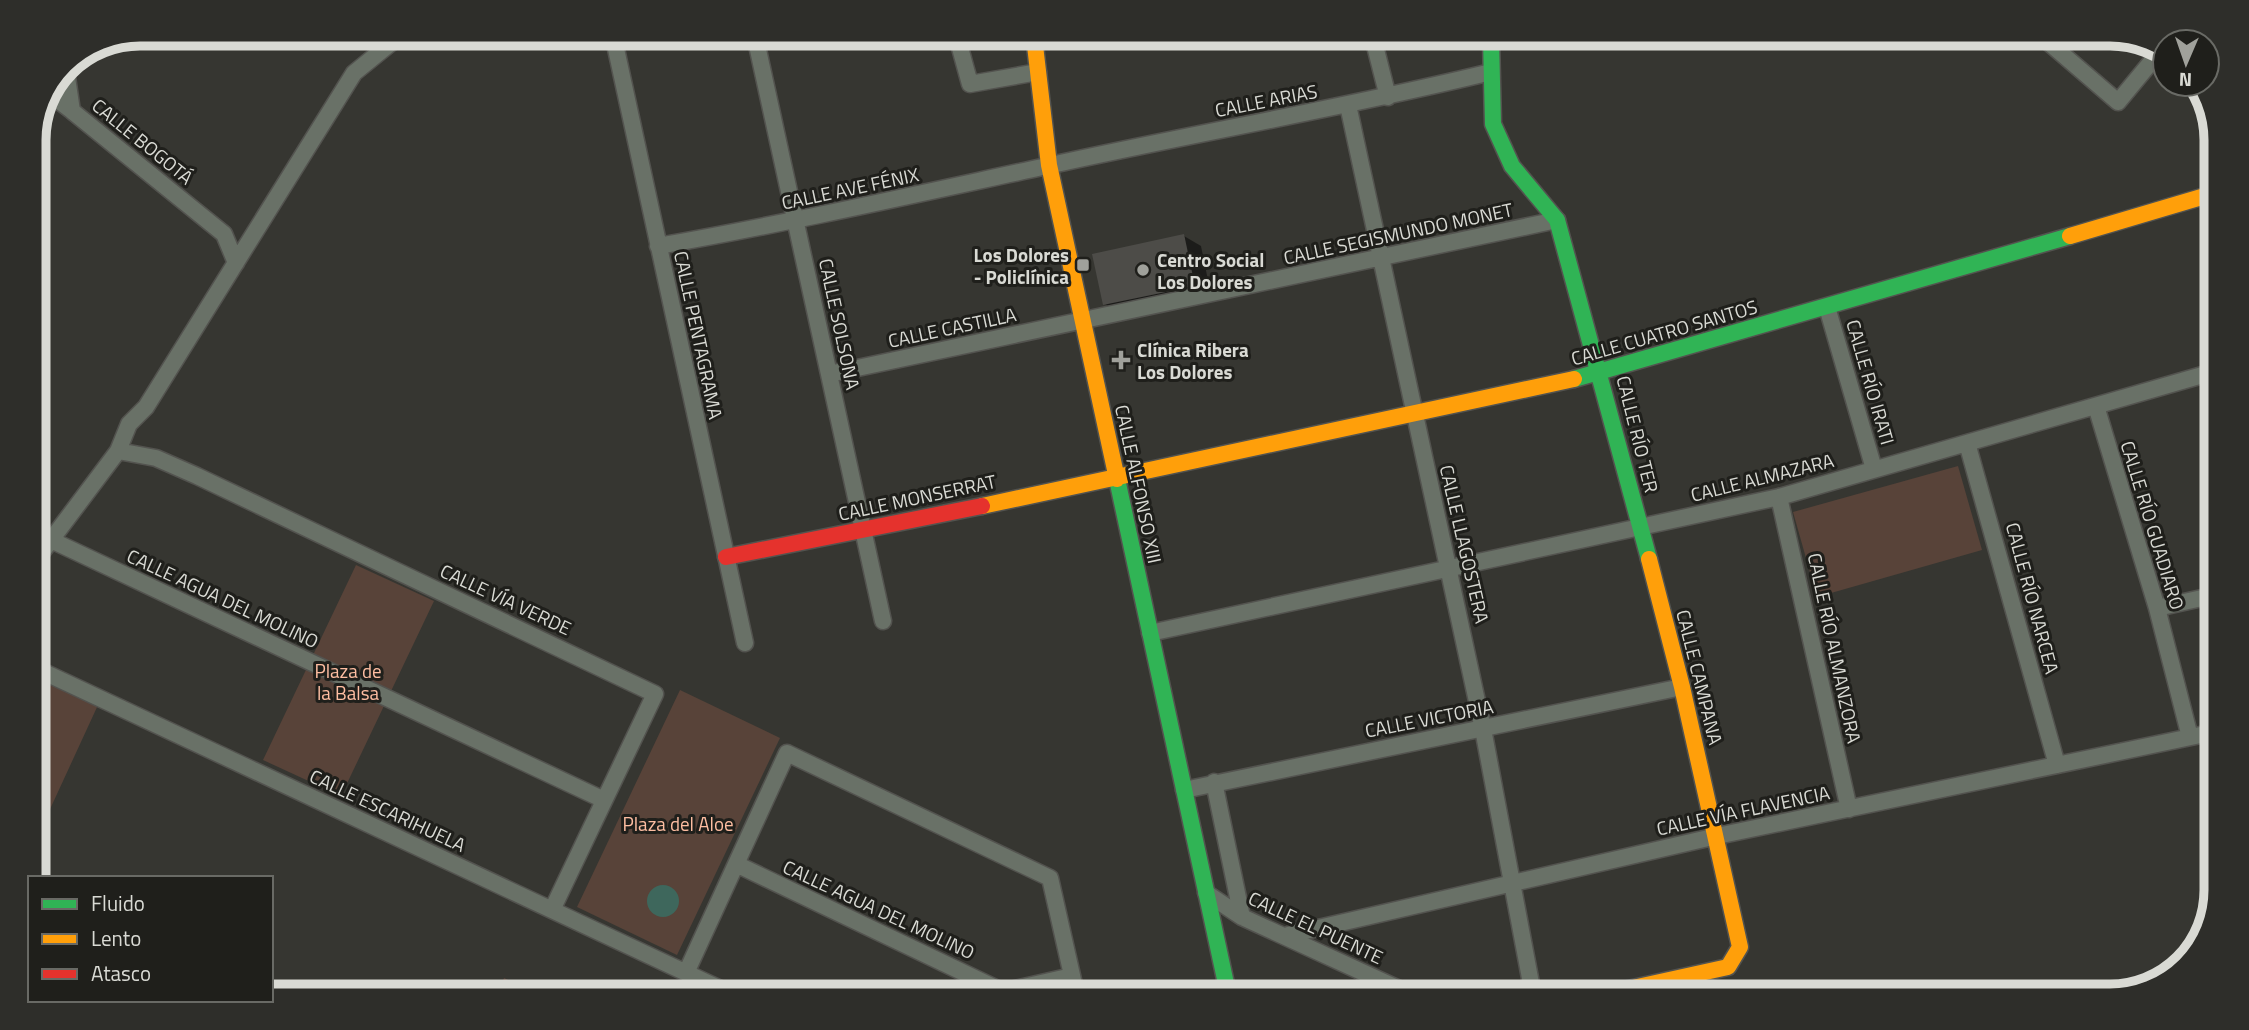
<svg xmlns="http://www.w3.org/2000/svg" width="2249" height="1030" viewBox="0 0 2249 1030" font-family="'Titillium Web',sans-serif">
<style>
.green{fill:#584339}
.water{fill:#3e675c}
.shadow{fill:#0007}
.building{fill:#4d4c48}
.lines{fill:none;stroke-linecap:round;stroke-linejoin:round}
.street-casing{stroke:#53534f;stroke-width:19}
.fast-casing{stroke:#53534f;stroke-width:19}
.slow-casing{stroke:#53534f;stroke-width:19}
.jam-casing{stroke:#53534f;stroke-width:19}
.street{stroke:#697167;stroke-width:16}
.fast{stroke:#30b455;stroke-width:16}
.slow{stroke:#ff9f0a;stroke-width:16}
.jam{stroke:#e5322d;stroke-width:16}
.poi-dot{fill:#a0a19b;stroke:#1f1f1b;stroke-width:2.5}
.labels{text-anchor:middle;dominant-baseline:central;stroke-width:6;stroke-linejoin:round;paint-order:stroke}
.street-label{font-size:19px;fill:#d9dad4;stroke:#1f1f1b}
.poi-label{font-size:19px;font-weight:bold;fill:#d9dad4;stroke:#1f1f1b;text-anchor:start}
.park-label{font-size:19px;fill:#febea2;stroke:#1f1f1b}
.rim{fill:none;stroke:#d9dad4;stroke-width:9}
</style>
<rect width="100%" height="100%" fill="#363631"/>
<!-- green -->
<path class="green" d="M1958 466 1982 550 1817 597 1793 512Z
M356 565 434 601 341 796 263 760Z
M33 675 98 705 34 844Z
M680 690 780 738 677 955 577 907Z
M504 978 530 990H499Z"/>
<!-- water -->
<path class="water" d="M647 901a16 16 0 1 1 32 0a16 16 0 1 1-32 0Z"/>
<!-- shadow -->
<path class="shadow" d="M1184 236 1201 246 1211 295 1122 314 1105 304Z"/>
<!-- building -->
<path class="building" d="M1184 234 1195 286 1103 305 1092 254Z"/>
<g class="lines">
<defs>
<path id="street" d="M613 35 745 643
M755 36 883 621
M957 37 970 84 1038 72
M1373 38 1388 97
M1034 40 1064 37
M2047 41 2118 102 2161 50
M65 64 72 111 224 234 236 263
M51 95 72 111
M1348 105 1483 729 1533 994
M658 246C789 223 917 194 1047 166 1195 133 1344 108 1491 72
M1827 307 1874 469
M829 374 1557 220
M2096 406 2157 608 2190 737
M1967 443 2057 765
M118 451 156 458 197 476 655 694 552 910
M1779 497 1849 809
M53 541 604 800
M33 564 118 451 129 424 146 407 354 73 402 34
M2157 608 2211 596
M1150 633 1779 497 2213 372
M33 667 725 991
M1214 782 1242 917
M1184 790 1682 687
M736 864 1004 992
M1206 893 1242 917 1410 994
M1288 935 1717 836 2210 733
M686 973 787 753 1050 878 1076 993
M1002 992 1072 976"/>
<path id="fast" d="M1491 39 1493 124 1512 166 1557 220 1649 559
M1574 379 2070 236
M1117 479 1228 993"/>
<path id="slow" d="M1034 37 1049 165 1117 479
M2070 236 2215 193
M982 506 1574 379
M1601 995 1728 967 1740 947 1682 687 1649 559"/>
<path id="jam" d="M726 557 982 506"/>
</defs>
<!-- street casing -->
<use href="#street" class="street-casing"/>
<!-- fast casing -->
<use href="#fast" class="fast-casing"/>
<!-- slow casing -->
<use href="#slow" class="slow-casing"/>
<!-- jam casing -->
<use href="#jam" class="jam-casing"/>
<!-- street -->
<use href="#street" class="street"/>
<!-- fast -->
<use href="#fast" class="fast"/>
<!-- slow -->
<use href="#slow" class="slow"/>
<!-- jam -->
<use href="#jam" class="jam"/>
</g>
<!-- markers -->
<g class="poi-dot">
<rect x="1076" y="258" width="14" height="14" rx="3.5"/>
<circle cx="1143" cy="270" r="7"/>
<path d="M1117.5 349.5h7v7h7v7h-7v7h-7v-7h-7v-7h7z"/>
</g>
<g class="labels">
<!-- street labels -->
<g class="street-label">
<text transform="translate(1266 100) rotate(-11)">CALLE ARIAS</text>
<text transform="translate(143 141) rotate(39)">CALLE BOGOTÁ</text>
<text transform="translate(850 188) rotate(-12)">CALLE AVE FÉNIX</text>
<text transform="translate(1398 233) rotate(-12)">CALLE SEGISMUNDO MONET</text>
<text transform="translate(840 324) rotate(78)">CALLE SOLSONA</text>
<text transform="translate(952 327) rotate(-12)">CALLE CASTILLA</text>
<text transform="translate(1664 332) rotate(-16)">CALLE CUATRO SANTOS</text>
<text transform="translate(699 335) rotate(78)">CALLE PENTAGRAMA</text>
<text transform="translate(1871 382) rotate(74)">CALLE RÍO IRATI</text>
<text transform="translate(1638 434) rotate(76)">CALLE RÍO TER</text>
<text transform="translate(1762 477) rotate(-14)">CALLE ALMAZARA</text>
<text transform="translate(1139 484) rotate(78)">CALLE ALFONSO XIII</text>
<text transform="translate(917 497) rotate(-12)">CALLE MONSERRAT</text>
<text transform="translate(2153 525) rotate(73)">CALLE RÍO GUADIARO</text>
<text transform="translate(1465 544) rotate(77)">CALLE LLAGOSTERA</text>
<text transform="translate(223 598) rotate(25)">CALLE AGUA DEL MOLINO</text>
<text transform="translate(2033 598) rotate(75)">CALLE RÍO NARCEA</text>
<text transform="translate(506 599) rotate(25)">CALLE VÍA VERDE</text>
<text transform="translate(1835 648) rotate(78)">CALLE RÍO ALMANZORA</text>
<text transform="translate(1700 677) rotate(76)">CALLE CAMPANA</text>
<text transform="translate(1429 718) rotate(-11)">CALLE VICTORIA</text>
<text transform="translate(388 810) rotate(25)">CALLE ESCARIHUELA</text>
<text transform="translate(1743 810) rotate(-12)">CALLE VÍA FLAVENCIA</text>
<text transform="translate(879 909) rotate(25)">CALLE AGUA DEL MOLINO</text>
<text transform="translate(1316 927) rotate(25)">CALLE EL PUENTE</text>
</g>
<!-- poi labels -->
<g class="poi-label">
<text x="1069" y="254" text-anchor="end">Los Dolores<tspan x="1069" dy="22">- Policlínica</tspan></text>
<text x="1157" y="259">Centro Social<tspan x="1157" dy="22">Los Dolores</tspan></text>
<text x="1137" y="349">Clínica Ribera<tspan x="1137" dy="22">Los Dolores</tspan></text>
</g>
<!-- park labels -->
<g class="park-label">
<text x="348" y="670">Plaza de<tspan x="348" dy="22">la Balsa</tspan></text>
<text x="678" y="823">Plaza del Aloe</text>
</g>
</g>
<!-- crop -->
<path d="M0 0H2249V1030H0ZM140 46H2110A94 94 0 0 1 2204 140V890A94 94 0 0 1 2110 984H140A94 94 0 0 1 46 890V140A94 94 0 0 1 140 46Z" fill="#2e2e2a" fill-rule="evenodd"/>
<path class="rim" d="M140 46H2110A94 94 0 0 1 2204 140V890A94 94 0 0 1 2110 984H140A94 94 0 0 1 46 890V140A94 94 0 0 1 140 46Z"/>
<!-- legend -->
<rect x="28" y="876" width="245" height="126" fill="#1f1f1b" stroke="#696a65" stroke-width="2"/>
<rect x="42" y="899" width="35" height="10" fill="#30b455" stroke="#696a65" stroke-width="2"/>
<text x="91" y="911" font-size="21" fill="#d9dad4">Fluido</text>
<rect x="42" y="934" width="35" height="10" fill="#ff9f0a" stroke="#696a65" stroke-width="2"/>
<text x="91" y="946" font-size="21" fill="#d9dad4">Lento</text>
<rect x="42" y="969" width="35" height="10" fill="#e5322d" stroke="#696a65" stroke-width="2"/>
<text x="91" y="981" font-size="21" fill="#d9dad4">Atasco</text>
<!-- north arrow -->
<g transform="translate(2186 63) rotate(182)"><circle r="33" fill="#1f1f1b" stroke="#696a65" stroke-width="2"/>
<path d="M0-5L12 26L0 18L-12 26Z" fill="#a0a19b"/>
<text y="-10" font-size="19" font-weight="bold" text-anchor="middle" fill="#d9dad4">N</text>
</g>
</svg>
